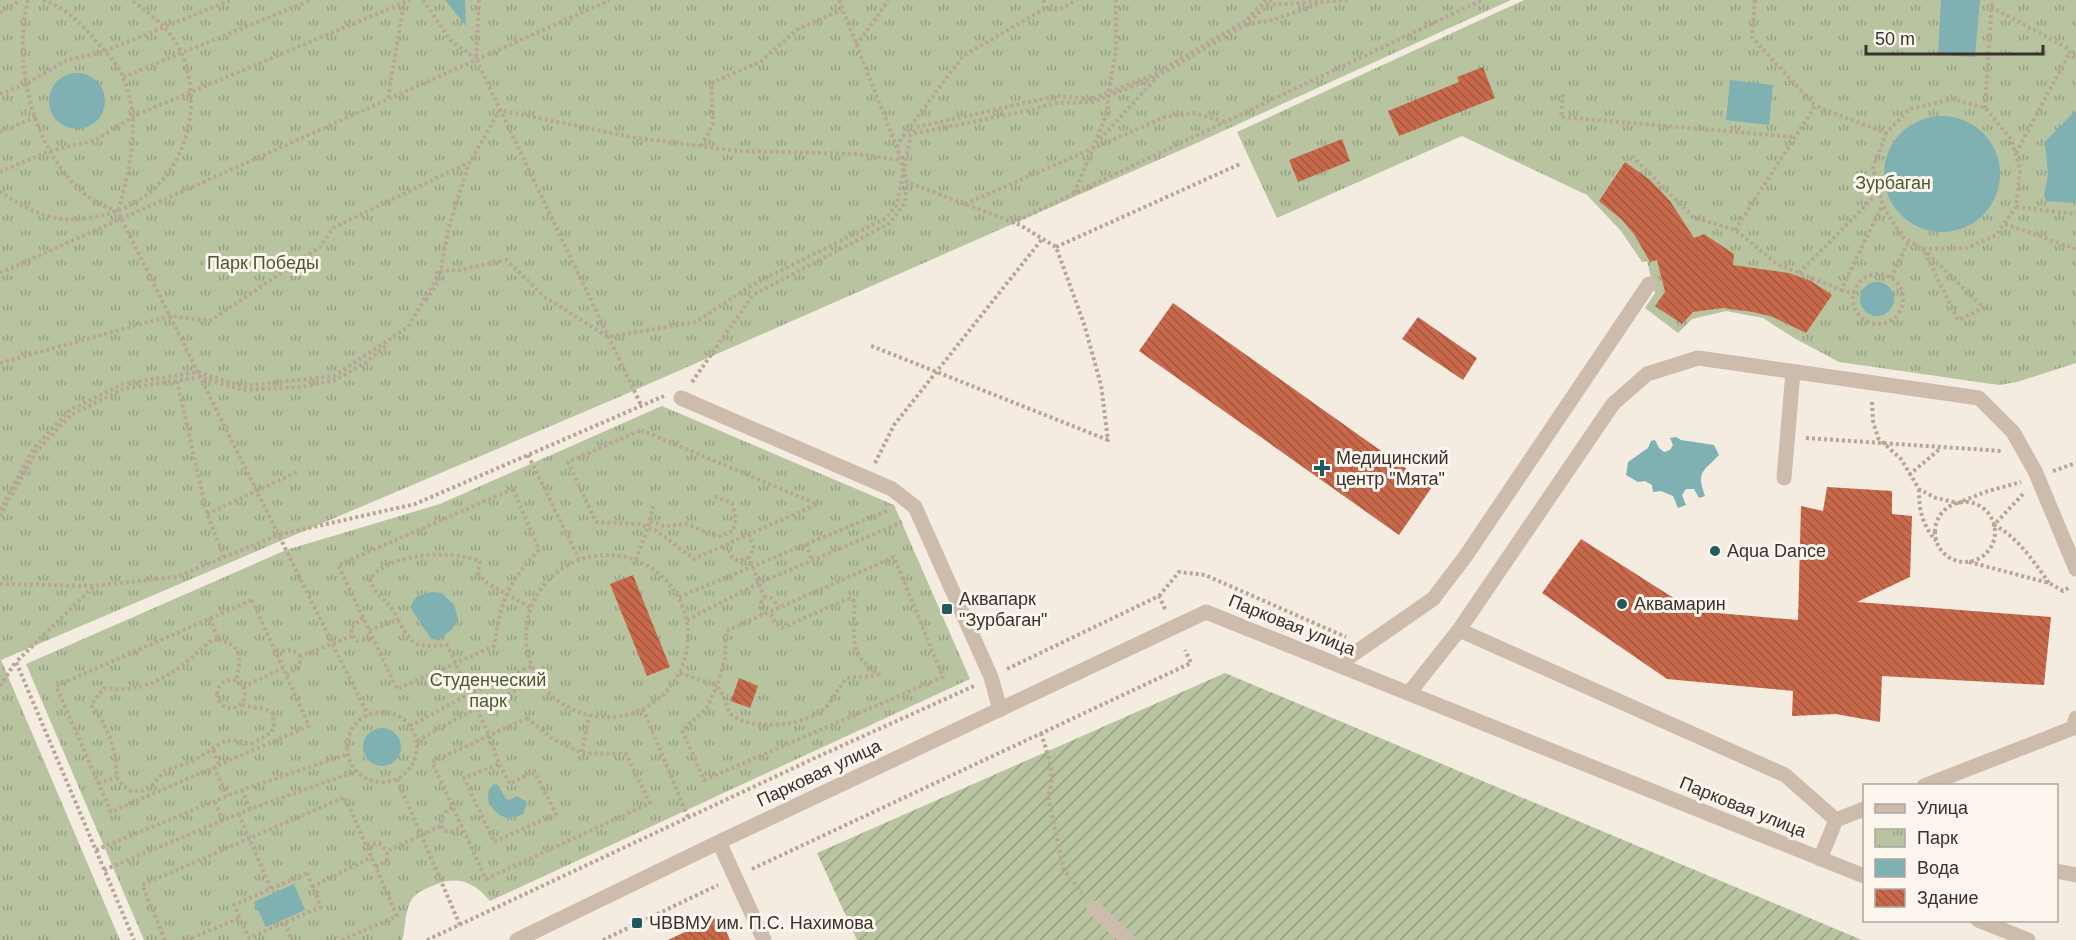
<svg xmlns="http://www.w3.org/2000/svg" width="2076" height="940" viewBox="0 0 2076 940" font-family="Helvetica,sans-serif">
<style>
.park{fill:url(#park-tufts)}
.garden{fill:url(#garden-furrows)}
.water{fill:#7fb0b2}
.building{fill:url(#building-back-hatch)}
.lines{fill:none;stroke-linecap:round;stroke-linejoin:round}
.path{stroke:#b9a596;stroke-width:4;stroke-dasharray:3 3;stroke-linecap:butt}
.minor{stroke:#cdbbac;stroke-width:15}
.poi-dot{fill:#1f5a5e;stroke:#fbf5ee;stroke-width:2}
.labels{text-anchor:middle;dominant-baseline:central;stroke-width:6;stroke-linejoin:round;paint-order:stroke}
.park-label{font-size:18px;fill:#4a5a2e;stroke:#fbf5ee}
.poi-label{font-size:18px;fill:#3b302b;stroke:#fbf5ee;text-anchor:start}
.street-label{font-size:18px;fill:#3b302b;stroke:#fbf5ee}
</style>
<defs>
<pattern id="park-tufts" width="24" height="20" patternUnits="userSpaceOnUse" patternTransform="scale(1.5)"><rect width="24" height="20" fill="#b8c4a0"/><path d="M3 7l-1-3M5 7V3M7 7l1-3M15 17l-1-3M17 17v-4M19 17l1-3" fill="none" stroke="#97a083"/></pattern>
<pattern id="garden-furrows" width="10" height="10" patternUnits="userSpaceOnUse" patternTransform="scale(1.5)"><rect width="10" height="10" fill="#b8c4a0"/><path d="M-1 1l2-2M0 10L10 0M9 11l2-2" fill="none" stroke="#97a083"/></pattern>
<pattern id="building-back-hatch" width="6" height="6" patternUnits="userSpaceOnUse" patternTransform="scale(1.5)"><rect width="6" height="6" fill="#c8694b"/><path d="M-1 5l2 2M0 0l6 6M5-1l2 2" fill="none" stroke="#a4573f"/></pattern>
</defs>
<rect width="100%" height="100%" fill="#f4ebe1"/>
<!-- park -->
<path class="park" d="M0 0H1511L1190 146 619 397 1 660 120 940H0Z
M1524 0H2076V363L2017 382 1999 385 1839 362 1794 338 1763 318 1726 311 1692 319 1678 333 1645 308 1655 293 1647 261 1642 262 1621 231 1587 195 1462 136 1277 218 1237 132Z
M662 406 894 505 970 679 490 901C473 881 457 875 432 886 426 888 416 893 412 899 404 911 406 928 402 940H144L26 664 286 550 440 504Z"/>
<!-- garden -->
<path class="garden" d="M1225 673 1862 940H857L817 853Z"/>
<!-- water -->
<path class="water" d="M445 0H465L466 26Z
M1941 0H1980L1975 57 1938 55Z
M49 101a28 28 0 1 1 56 0a28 28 0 1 1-56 0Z
M1730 80 1773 85 1769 125 1726 120Z
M2074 112H2076V203L2046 201 2044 195 2048 176 2045 142Z
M1884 174a58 58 0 1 1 116 0a58 58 0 1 1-116 0Z
M1860 299a17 17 0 1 1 34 0a17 17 0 1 1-34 0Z
M1676 437 1681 440 1714 445 1719 455C1703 472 1696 471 1705 496L1699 498 1694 489H1686L1682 495 1686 505 1678 508 1673 496 1661 491 1653 492 1652 485 1645 481 1638 482 1626 475 1628 462 1648 448 1651 441 1655 440 1659 448 1664 452 1670 450 1673 445 1670 438Z
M431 592 442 593 454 605 458 619 452 629 439 640 431 639 410 607 416 597Z
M363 747a19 19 0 1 1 38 0a19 19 0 1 1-38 0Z
M494 784 498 785 506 799 509 800 517 796 525 801 527 804 523 814C518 816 512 818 508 818 493 816 480 794 494 784Z
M294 884 305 910 266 927 254 902Z"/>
<!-- building -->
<path class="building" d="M1483 67 1495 98 1399 136 1388 111 1459 82 1457 77Z
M1342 139 1350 161 1298 182 1289 160Z
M1625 162 1650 180 1670 201 1694 238 1704 234 1734 254 1733 265 1789 273 1811 281 1832 295 1806 333 1773 317 1753 312 1723 308 1693 312 1682 324 1655 306 1665 292 1657 260 1650 262 1634 234 1621 219 1599 201Z
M1173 303 1432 487 1399 535 1139 351Z
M1418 317 1477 358 1463 380 1402 339Z
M1827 487 1892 491V514L1912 516 1910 577 1857 602 2051 617 2044 685 1882 676 1880 722 1836 714 1792 716 1793 691 1667 679 1542 593 1581 539 1694 611 1798 620 1801 506 1823 511Z
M633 575 670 667 647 676 610 584Z
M739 678 758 686 750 708 731 701Z
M719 916 730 940H668Z"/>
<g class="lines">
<!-- path -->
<path class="path" d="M28 0C11 65 35 160 93 200 100 205 110 208 118 212L368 715
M43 0C64 7 80 22 94 39 101 47 109 55 115 63 145 107 131 165 118 211
M423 0 450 40 475 58
M479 0 476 59 641 405
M839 0 897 148 907 182 1020 225 1056 247 1084 324 1101 385 1108 440 869 345
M1755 0 1752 37 1815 106
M1991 7 2067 48 2076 61
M1044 9V0
M0 13 21 0
M1246 25 1273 20 1319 4
M856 45 875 20 888 0
M123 77 311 0
M0 94 26 84 65 61 105 51 231 0
M1563 94 1561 117 1795 137
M388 98 404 3
M1985 108 1992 0
M0 132 36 117
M903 136 963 56 1044 9 1058 10 1077 0
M1095 143 1108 110V96L1116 51V0
M701 146 713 125 711 83 760 62 798 29 842 10
M897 147 903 136 1031 110 1055 103 1093 102 1156 77
M2016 153 2070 52
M1632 156 1693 217 1735 230 1777 264 1841 290 1882 206
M0 172 49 151 96 140 134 116 410 0
M0 191C15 202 30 211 48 216 64 221 83 220 99 216 147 206 179 173 189 124 194 98 190 67 177 44 165 25 148 12 131 0
M1074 193 1094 146 1158 76 1245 25 1268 5 1348 0
M965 204 1165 117 1194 113 1225 122
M2016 207 2076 214
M1012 223 1482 0
M2005 224 2076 249
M1735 230 1815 106 1886 133 1910 109 1953 99 1985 108 2011 139 2020 170 2016 207 1996 235 1967 248 1923 249 1902 237 1883 206 1873 168 1886 133
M1056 247 1240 164
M1923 249 1984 308 1958 320Z
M0 273 610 0
M1799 273 1879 192
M1853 299a25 25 0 1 1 50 0a25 25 0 1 1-50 0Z
M1891 278 1909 241
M1841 290 1854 293
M426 300 439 281 448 230 469 163
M0 363 170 316 210 321 320 247 333 228 470 162 500 110 631 137 737 151 857 154 900 160
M177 381 207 514 224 557
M692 382 753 295 890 223 905 203 907 182
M1872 402 1873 421 1878 438 1901 459 1919 489 1936 498 1958 503 1985 492 2021 482
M641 430 817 504 694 559 655 530 639 524 596 522 568 462Z
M1806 438 2002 451
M528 455 579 559
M875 463 894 425 1043 238
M2053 471 2076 463
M1909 475 1941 448
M513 489 539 550C507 583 501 601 494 646L397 689 338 565Z
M1919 489C1919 511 1922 524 1936 541
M2023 494 1994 525C2018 537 2034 562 2049 583
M1935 532a30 30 0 1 1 60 0a30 30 0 1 1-60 0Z
M0 510 34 448 70 410 123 384 197 372 242 386 334 376 408 327 436 279 437 271 460 270 506 260 545 297 608 337 696 322 750 286 886 218 897 204 911 134 917 127 1056 96 1092 99 1155 74 1245 21 1266 0H1272
M207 514 297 472
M0 516 36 452 71 415 123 389 200 377 242 390 301 387 335 380 365 363 388 344
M650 521 663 526 687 524 718 537 733 531 736 519 732 503 714 496
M749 534 754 548 749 557 764 597 761 603 762 615
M727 544 732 557 738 561 749 557
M806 544 812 560
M526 636a81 81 0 1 1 162 0a81 81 0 1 1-162 0Z
M636 560 648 527 653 506
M1969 562 2049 583 2063 591 2070 587
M0 584 93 586 176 577 278 535 415 504 664 396
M93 587 16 662 134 940
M1159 596 1179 572 1205 575 1346 637
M679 597 889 510
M764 597 771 598 779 607
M252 600 309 726 111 812 56 686Z
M210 618 218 640H212C183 664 167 683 128 689 120 690 112 688 104 688L91 705 102 721 110 737 115 754 117 777 123 786 131 791H142L152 785 165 771 193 761 225 741 233 740 251 744 271 733 274 726 273 714C262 705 252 710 241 704
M398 620C415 650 416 646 447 645L489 735 499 764 464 778 494 842 556 814 534 771 510 784 499 764
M687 620 759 583 902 522
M369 630 398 620C392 602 374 597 370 579 389 552 451 550 480 561L478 573 487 583 531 608
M352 636 357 641 373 639
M218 640C244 644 241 661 236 681
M276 651 293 650 301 656
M1007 669 1159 596 1166 611
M680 673 717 686 725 658 726 631 894 557 943 677 704 780 682 730 707 708 717 686
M287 676 299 666 301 656 352 636 351 627 363 618
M217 694a14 14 0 1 1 28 0a14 14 0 1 1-28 0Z
M0 686 15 663
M243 687 283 668
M718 687 725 699 729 713C734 716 739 720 745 722 769 728 805 725 825 708 833 700 838 687 847 678 858 676 868 678 879 674 858 662 852 647 854 623 854 614 856 607 853 599H847L782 628 775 623 770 611
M643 709 688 817
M347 747a35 35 0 1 1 70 0a35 35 0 1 1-70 0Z
M527 718 553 739 582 753 626 754 650 803 486 879 432 762Z
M410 726 469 694 532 666
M1041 733C1048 755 1056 775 1048 797L1064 870 1082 893
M417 741 476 708 540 680
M213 750 219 765
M582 752 589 715
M214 767 227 796
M397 779 460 925
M98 783 117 777
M242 790 250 809
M215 802 222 820
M239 814 271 889
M441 826 445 831 451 832 462 828
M367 845 379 843 387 851
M96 850 242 790 348 754
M376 867 387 860V851L441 826C441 815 444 812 453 807
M752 869 1191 663 1185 650
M104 870 250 809 357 771
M307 873 321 907 249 938 234 905Z
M312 887 372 857
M285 923 292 940
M165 940 142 885 345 797 397 916 342 940
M186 940 240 918
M427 940 817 757 974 686
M603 940 718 885"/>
<!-- minor -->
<path class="minor" d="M681 398 892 489 915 507 991 677 1000 710
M1784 478 1793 372
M1459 630 1785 775 1836 820 1864 809
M1339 664 1433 599 1465 557 1649 284
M1409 693 1459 630 1613 404 1647 374 1698 358 1979 398 2013 432 2035 471 2076 569
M1924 786 2073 728 2076 718
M719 842 764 940
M1820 859 1836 820
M2056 871 2076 875
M1094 908 1128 940
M1978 920 2028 940
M517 940 719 842 1206 612 1864 876"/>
</g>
<!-- markers -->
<g class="poi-dot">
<path d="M1319 459h6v6h6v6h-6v6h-6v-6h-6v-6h6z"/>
<circle cx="1715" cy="551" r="6"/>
<circle cx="1622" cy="604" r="6"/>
<rect x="941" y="603" width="12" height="12" rx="3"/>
<rect x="631" y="917" width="12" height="12" rx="3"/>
</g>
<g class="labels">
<!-- park labels -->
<g class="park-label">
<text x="1893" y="183">Зурбаган</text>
<text x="263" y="263">Парк Победы</text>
<text x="488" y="680">Студенческий<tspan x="488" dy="21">парк</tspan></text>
</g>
<!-- poi labels -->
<g class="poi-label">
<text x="1336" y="458">Медицинский<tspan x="1336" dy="21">центр "Мята"</tspan></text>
<text x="1727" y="551">Aqua Dance</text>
<text x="959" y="599">Аквапарк<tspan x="959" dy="21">"Зурбаган"</tspan></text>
<text x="1634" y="604">Аквамарин</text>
<text x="649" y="923">ЧВВМУ им. П.С. Нахимова</text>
</g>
<!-- street labels -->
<g class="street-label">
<text transform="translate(1292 625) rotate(22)">Парковая улица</text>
<text transform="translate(819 773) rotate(-25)">Парковая улица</text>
<text transform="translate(1743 807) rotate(22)">Парковая улица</text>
</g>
</g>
<!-- legend -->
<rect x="1863" y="784" width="195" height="138" fill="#fbf5ee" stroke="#aea6a0" stroke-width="1.5"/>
<rect x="1875" y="804" width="30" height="9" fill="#cdbbac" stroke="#aea6a0" stroke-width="1.5"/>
<text x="1917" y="814" font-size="18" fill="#3b302b">Улица</text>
<rect x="1875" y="829" width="30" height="18" fill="url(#park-tufts)" stroke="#aea6a0" stroke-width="1.5"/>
<text x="1917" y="844" font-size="18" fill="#3b302b">Парк</text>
<rect x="1875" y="859" width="30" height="18" fill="#7fb0b2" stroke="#aea6a0" stroke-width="1.5"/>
<text x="1917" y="874" font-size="18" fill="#3b302b">Вода</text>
<rect x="1875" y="889" width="30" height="18" fill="url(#building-back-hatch)" stroke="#aea6a0" stroke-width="1.5"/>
<text x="1917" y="904" font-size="18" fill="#3b302b">Здание</text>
<!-- scale -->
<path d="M1866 45v9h177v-9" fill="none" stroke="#3b302b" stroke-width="3"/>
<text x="1875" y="45" font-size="18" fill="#3b302b" stroke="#fbf5ee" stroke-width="4.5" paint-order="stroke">50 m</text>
</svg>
